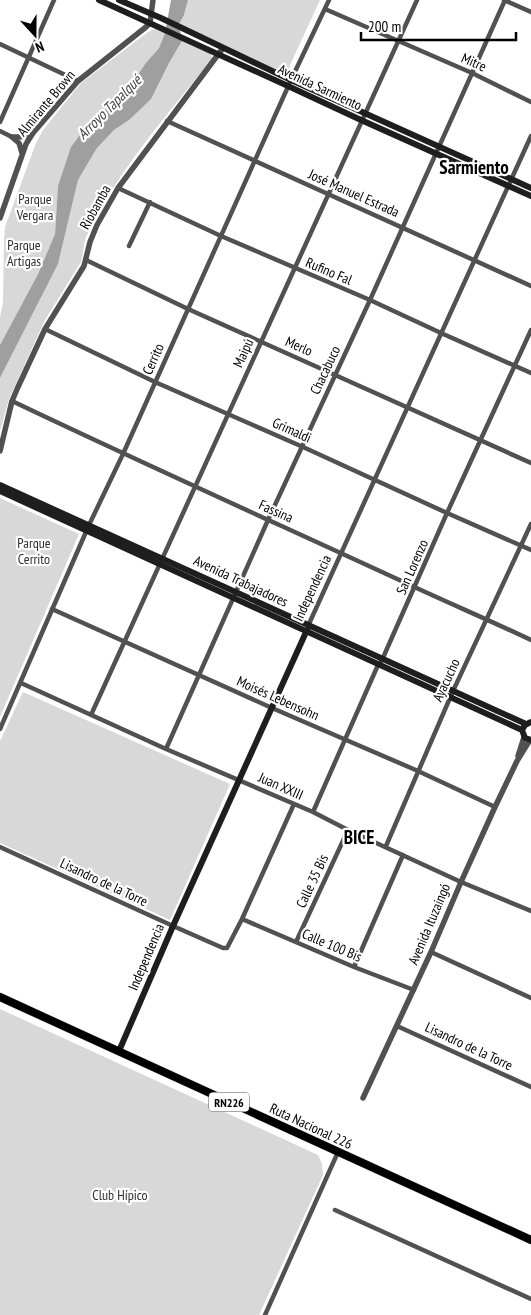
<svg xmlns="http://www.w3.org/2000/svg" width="531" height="1315" viewBox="0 0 531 1315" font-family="'PT Sans Narrow',sans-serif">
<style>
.green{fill:#d8d8d8}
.water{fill:#9f9f9f}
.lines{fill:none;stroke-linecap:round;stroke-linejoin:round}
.trunk-casing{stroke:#dbdbdb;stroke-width:9}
.minor{stroke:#515151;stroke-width:4.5}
.tertiary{stroke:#515151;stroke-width:5.5}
.secondary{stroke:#1e1e1e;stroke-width:6}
.trunk{stroke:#000;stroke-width:8}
.labels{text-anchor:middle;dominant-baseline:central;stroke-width:4.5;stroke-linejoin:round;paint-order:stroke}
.shield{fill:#fff;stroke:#4c4c4c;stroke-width:1}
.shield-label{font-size:12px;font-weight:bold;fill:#000}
.street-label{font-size:14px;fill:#000;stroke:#fff}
.park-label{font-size:14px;fill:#2f2f2f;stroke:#fff}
.water-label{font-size:15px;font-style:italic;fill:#404040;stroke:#fff}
.district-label{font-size:19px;font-weight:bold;fill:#000;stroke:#fff}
</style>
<rect width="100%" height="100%" fill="#fff"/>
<!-- green -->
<path class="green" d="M188 0H320L285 76 179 24 184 15Z
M154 29 165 33 159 48 145 64 128 90 86 127 58 186 55 234 38 274 0 345V317L3 302 4 239 5 227 36 143 43 130 81 83 148 32Z
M182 41 211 54 212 56V59C167 115 118 170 87 235 83 243 84 253 81 262L45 320 9 399 0 431V378L58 264 78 180 97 148 114 130 129 120 169 63Z
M0 498 79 534 0 717Z
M23 692 230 784 170 920 0 843V741Z
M0 1009 318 1155 322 1164 323 1175 259 1315H0Z"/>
<!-- water -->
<path class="water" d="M171 0H188L184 15 179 24 182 41 169 63 151 99 129 120 114 130 97 148 78 180 58 264 0 378V345L38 274 55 234 58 186 71 147 86 127 128 90 145 64 159 48 165 33Z"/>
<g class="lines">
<defs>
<path id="trunk" d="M0 997 531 1240"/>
</defs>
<!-- trunk casing -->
<use href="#trunk" class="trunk-casing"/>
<!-- minor -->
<path class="minor" d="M504 0 531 12
M325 9 472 73 531 102
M0 44 78 81
M167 121 531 286
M0 122 54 0
M0 131 12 137
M118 188 221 236 370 300 441 333 531 373
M129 246 150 202
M86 260 188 309 531 463
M45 329 155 382 303 447 447 513 531 550
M12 401C144 464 278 524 410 585 451 604 491 621 531 640
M52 609 272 708 418 771 495 807
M308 626 531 136
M21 683 166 749 313 812 348 830 461 882 531 911
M91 715 417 0
M0 729 89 525 123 454 291 80 329 0
M166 749 268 520 370 300 505 0
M313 812 378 665 382 660 447 513 531 330
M386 846 453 691 531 524
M0 847 173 926 223 948H227L242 919 294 804
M242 919 354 967 414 990
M296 942 348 830
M431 952 531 998
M354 967 403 855
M397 1026 531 1087
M335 1210 531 1299
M265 1315 338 1152"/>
<!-- tertiary -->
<path class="tertiary" d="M12 137C19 137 25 138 31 134
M12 137 19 143 22 153
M0 218 26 144 33 133 78 81 146 27 150 23 153 0
M0 451 12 401 18 387 45 329 84 266 90 242 97 225 118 188 223 48
M518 756 524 737
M363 1098 431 952 461 882 495 807 517 761 530 740"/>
<!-- secondary -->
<path class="secondary" d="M99 0 288 86 361 120 531 196
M119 0 161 18 291 80 531 188
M0 485 526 724
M0 491 522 730
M531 722 525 725 522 730 525 738 531 740
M119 1051 173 926 307 630"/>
<!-- trunk -->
<use href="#trunk" class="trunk"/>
</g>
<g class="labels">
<!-- shield labels -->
<rect class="shield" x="209" y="1092.5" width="40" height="19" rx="4"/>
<g class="shield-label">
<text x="229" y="1102">RN226</text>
</g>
<!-- street labels -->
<g class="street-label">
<text transform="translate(474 62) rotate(24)">Mitre</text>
<text transform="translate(320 87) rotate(25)">Avenida Sarmiento</text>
<text transform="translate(46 103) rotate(-50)">Almirante Brown</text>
<text transform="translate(354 193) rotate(24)">José Manuel Estrada</text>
<text transform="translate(95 207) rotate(-61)">Riobamba</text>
<text transform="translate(329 271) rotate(23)">Rufino Fal</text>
<text transform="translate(299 346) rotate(24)">Merlo</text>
<text transform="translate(243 353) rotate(-66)">Maipú</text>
<text transform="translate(153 359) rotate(-66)">Cerrito</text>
<text transform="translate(325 370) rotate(-65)">Chacabuco</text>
<text transform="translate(292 430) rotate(24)">Grimaldi</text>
<text transform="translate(276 511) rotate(24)">Fassina</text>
<text transform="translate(412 567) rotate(-66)">San Lorenzo</text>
<text transform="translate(241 581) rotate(25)">Avenida Trabajadores</text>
<text transform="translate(312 588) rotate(-65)">Independencia</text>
<text transform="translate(446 680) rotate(-65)">Ayacucho</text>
<text transform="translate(278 698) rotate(24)">Moisés Lebensohn</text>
<text transform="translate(281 786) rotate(24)">Juan XXIII</text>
<text transform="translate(312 881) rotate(-65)">Calle 35 Bis</text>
<text transform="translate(104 882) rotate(25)">Lisandro de la Torre</text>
<text transform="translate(429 924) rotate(-67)">Avenida Ituzaingó</text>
<text transform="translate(332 945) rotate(23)">Calle 100 Bis</text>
<text transform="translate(146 957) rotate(-67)">Independencia</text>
<text transform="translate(469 1046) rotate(25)">Lisandro de la Torre</text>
<text transform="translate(311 1126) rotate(25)">Ruta Nacional 226</text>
</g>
<!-- park labels -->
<g class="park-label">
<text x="35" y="199">Parque<tspan x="35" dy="16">Vergara</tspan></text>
<text x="24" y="245">Parque<tspan x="24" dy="16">Artigas</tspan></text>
<text x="34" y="543">Parque<tspan x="34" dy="16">Cerrito</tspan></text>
<text x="120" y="1195">Club Hípico</text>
</g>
<!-- water labels -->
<g class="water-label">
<text transform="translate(109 107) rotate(-45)">Arroyo Tapalqué</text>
</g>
<!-- district labels -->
<g class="district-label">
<text x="474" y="167">Sarmiento</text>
<text x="359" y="837">BICE</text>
</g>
</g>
<!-- north arrow -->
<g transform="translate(35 35) rotate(159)" stroke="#ffffff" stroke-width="4" paint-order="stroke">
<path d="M0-4L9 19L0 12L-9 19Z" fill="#000000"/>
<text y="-8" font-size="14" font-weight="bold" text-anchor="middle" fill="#000000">N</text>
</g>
<!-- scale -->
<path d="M361 32v8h155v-8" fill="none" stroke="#000000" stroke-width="2.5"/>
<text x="368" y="32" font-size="15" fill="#000000" stroke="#ffffff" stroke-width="4" paint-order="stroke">200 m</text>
</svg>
